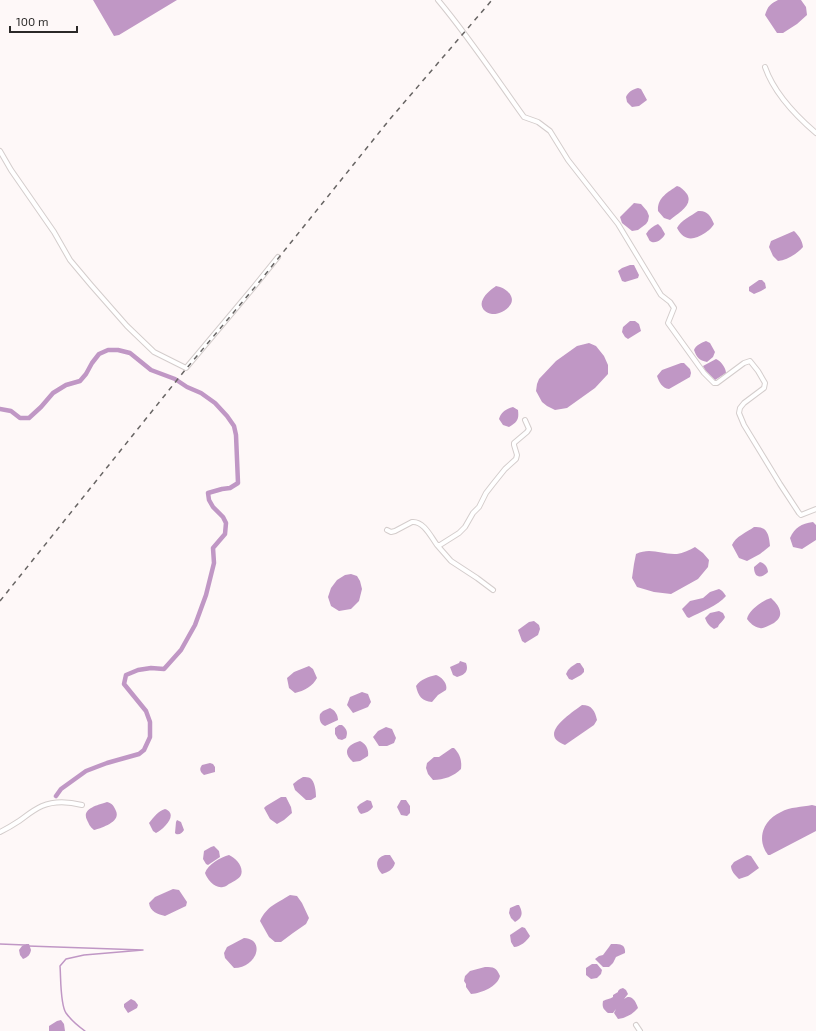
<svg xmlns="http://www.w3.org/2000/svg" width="816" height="1031" viewBox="0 0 816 1031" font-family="'Exo 2',sans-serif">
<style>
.water{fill:#c097c5}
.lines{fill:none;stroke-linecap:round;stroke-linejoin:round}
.stream{stroke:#c097c5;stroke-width:1.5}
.canal{stroke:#c097c5;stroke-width:4.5}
.minor-casing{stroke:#d4cdcc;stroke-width:6}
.minor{stroke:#fff;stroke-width:4}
.rail{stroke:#686564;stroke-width:1.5;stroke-dasharray:5 5;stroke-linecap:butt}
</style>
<rect width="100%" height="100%" fill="#fef8f8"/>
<!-- water -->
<path class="water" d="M93 0H177L119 35 114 36Z
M778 0H801L806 7 807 15 797 24 783 33H777L765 15C768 6 770 4 778 0Z
M638 88 641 89 647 100 639 106 632 107 627 102 626 97C628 92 633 89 638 88Z
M677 186C681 187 684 190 687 194 694 205 677 214 670 220L664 218 658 211C657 198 668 192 677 186Z
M634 203 641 204 647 211 649 216 648 221 646 224 638 230 632 231 622 223 620 217Z
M698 211C707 210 711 216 714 224 711 229 709 230 705 233 693 241 684 241 677 228 681 220 691 216 698 211Z
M658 224 661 227 665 234C663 239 655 245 650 241 649 240 647 235 646 234 649 229 653 226 658 224Z
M794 231C799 236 802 240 803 247 797 254 787 260 778 261L773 256 769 247 771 241Z
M630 265H634L639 275 638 278 625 282 622 281 618 271 622 268Z
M759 280H762L765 283 766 288 761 291 754 294 749 291V287Z
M496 286C502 287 509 291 511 296 516 306 500 315 492 314 484 313 479 306 483 299 485 294 492 289 496 286Z
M630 321H635L639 324 641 331 628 339 625 337 622 332 623 327Z
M706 341 710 343 715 352 713 357 707 362C699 360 697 358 694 350 696 345 701 343 706 341Z
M589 343 596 346 604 356 608 365V374L595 388 567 408 555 410 547 406 542 402 536 391 537 384 539 379 556 361 577 346Z
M716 359C721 361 726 368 726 373L715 380 705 370 703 366Z
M681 363H684L690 369 691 373 690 377 669 389C662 388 659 382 657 376L662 370Z
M513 407 518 410C519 419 518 422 509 427L503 425 499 419C501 412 506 409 513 407Z
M813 522 816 525V540L802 549 793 547 790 538C795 527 801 524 813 522Z
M754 527C767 526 769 534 770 546L760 554 747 561 739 558 732 545C735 537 747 532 754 527Z
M695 547 703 553 709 560 708 567 698 579 671 594 654 592 637 587 632 578 634 564 636 554C651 547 662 555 677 554 683 553 690 550 695 547Z
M760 562C765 563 768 568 768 572 761 579 754 578 754 567Z
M351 574 357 576 360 581 362 589 359 601 351 609 339 611 331 606 328 597 331 588 337 580 345 575Z
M719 589C723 591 724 593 726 596 718 606 700 612 689 618L687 617 682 609 690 601 703 598 710 592Z
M771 598C781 607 785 617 772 624 768 626 763 629 760 628 754 627 750 623 747 619 748 611 763 600 771 598Z
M719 611 723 613 725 617C723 622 719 623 718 627L714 629C709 626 707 623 705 618L710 613Z
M534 621 539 625 540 629 538 635 525 643 522 641 518 630 529 622Z
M460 661 466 663C469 671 465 675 457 677L453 675 450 667 459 663Z
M577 663H580L584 669V672L581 675 572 680 569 679 566 674 568 670 571 667Z
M309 666 313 669 317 678C313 686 304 691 295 693L289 688 287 678 294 672Z
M436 675C442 677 448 684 446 690L438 695 432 702C422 701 418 696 416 686 421 679 428 677 436 675Z
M362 692 368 694 371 702 368 707 353 713 347 705 350 697Z
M582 705C592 705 595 711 597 720L594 725 565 745C537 735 570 714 582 705Z
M330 708C335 710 338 715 338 720L325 726C320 724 319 719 320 714L323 711Z
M339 725H342C347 729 348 732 346 738L342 740 338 739 335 734V728Z
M386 727 392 729 396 738 394 743 387 746H379L373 737 378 731Z
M360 741C366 744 369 749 368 756L360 761 353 762C342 752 347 745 360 741Z
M452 748H454C460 754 462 760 461 769 454 776 444 780 433 780L428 774 426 768 427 763 434 757H439Z
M210 763 213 764 215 767V772L204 775C200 772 199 769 202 765Z
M303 777C306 777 308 777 310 778 315 781 316 792 316 797L311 800H306L295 790 293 784 298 780Z
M281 797H286L291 807 292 813 284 820 277 824 270 819 264 808 266 806Z
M367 800 371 801 373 807C370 811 366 813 361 814L359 812 357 807 360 804Z
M401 800H406L410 806V813L407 816 401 815 397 807Z
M107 802C112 803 114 806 116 811 121 822 101 828 94 830 90 827 89 824 87 820 81 808 99 805 107 802Z
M812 805 816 806V831L770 855H768C756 839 763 820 781 812 790 807 802 807 812 805Z
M165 809C179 814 164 829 156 833L153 831 149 823C154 817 158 811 165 809Z
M177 820 181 822 184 830C182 833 180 835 176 834L175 833 176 822Z
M214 846 219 851 220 857 208 865 206 864 203 859 204 851 211 847Z
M229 855C236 858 244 867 241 875 239 879 234 881 231 883 228 884 226 887 223 887 215 889 207 879 205 873 208 864 221 857 229 855Z
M385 855H390L395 863C393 870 388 872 382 874 375 867 375 858 385 855Z
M747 855 751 856 759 868 748 876 739 879C735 875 731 871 731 866L734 862Z
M173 889 179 890 187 902 186 906 165 916C158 914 150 912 149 903L155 897Z
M290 895 297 896 302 903 309 918 306 924 293 933 281 942H275L269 937 260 921C267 906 276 904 290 895Z
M517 905H519C523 912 523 918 515 922L511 918 509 913 510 908Z
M522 927 525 928 530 936C527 941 520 947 514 947L511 942 510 935Z
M244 938C266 939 257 968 234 968L225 958 224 953 227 947Z
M26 944H29L31 950C30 955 28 957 23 959L20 955 19 950 22 946Z
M611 944C618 944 626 943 625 953L616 957 613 963 609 967H603L595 959 599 956 603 955 609 947Z
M592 964H597L602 970 601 974 597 978 591 979 586 975V968Z
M485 967C494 967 496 967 500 976 497 987 482 993 471 994L466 987V984L464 981 465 976 470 971Z
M623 988 626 990 628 994 624 999C631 993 636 1001 638 1008 633 1014 626 1018 618 1019L614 1013 616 1009 613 1013H608C603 1009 602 1007 603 1001 607 999 610 999 613 997V995L618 992V991L620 989Z
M131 999 135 1001 138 1005 137 1008 128 1013 124 1007V1004Z
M61 1020 64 1024 65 1031H49V1026L57 1021Z"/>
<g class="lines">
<!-- stream -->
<path class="stream" d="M0 944 25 945
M28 946 143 950 84 955 66 959 60 966C61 978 60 1004 66 1013 71 1020 78 1026 85 1031"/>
<!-- canal -->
<path class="canal" d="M0 409 11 411 20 418H29L41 407 53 393 66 385 80 381 86 374 92 363 99 354 108 350H118L130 353 151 370 175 379 187 387 201 393 215 403 227 416 234 426 236 435 238 483 230 488 222 489 208 493 209 500 213 507 223 517 226 523 225 534 213 548 214 563 206 595 195 625 181 650 164 669 151 668 138 670 126 675 124 684 146 711 150 722V737L144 750 139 754 107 763 86 771 61 789 56 796"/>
<defs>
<path id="minor" d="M438 0C469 37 496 78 524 117L538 122 550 131 568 160 618 224 661 295 670 302 674 308 668 323 704 373 714 383H717L744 363 750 361 758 371 765 383 764 388 744 403 740 408 739 413 744 425 780 484 799 513 801 515 816 509
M765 67C774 93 795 115 816 133
M0 151 11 170 54 232 70 260 91 285 127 326 154 352 186 368 253 288 278 257
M387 530 391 532 395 531 412 522C424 521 431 537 437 545H440L459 533 465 527 473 513 479 507 486 493 493 484 505 469 516 459 517 455 514 445V443L527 432 529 429 525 420
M437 545 451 561 477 578 493 590
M0 832C6 829 13 825 19 821 26 816 33 810 42 806 54 801 70 802 82 805
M636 1025 640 1031"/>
</defs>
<!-- minor casing -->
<use href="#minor" class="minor-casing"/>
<!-- minor -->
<use href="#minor" class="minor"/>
<!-- rail -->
<path class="rail" d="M0 601 181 375 260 281 390 119 492 0"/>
</g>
<!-- scale -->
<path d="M10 26v6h67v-6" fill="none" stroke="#2b2928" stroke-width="2"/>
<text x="16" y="26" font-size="12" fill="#2b2928" stroke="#fef8f8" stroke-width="3" paint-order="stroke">100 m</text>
</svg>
